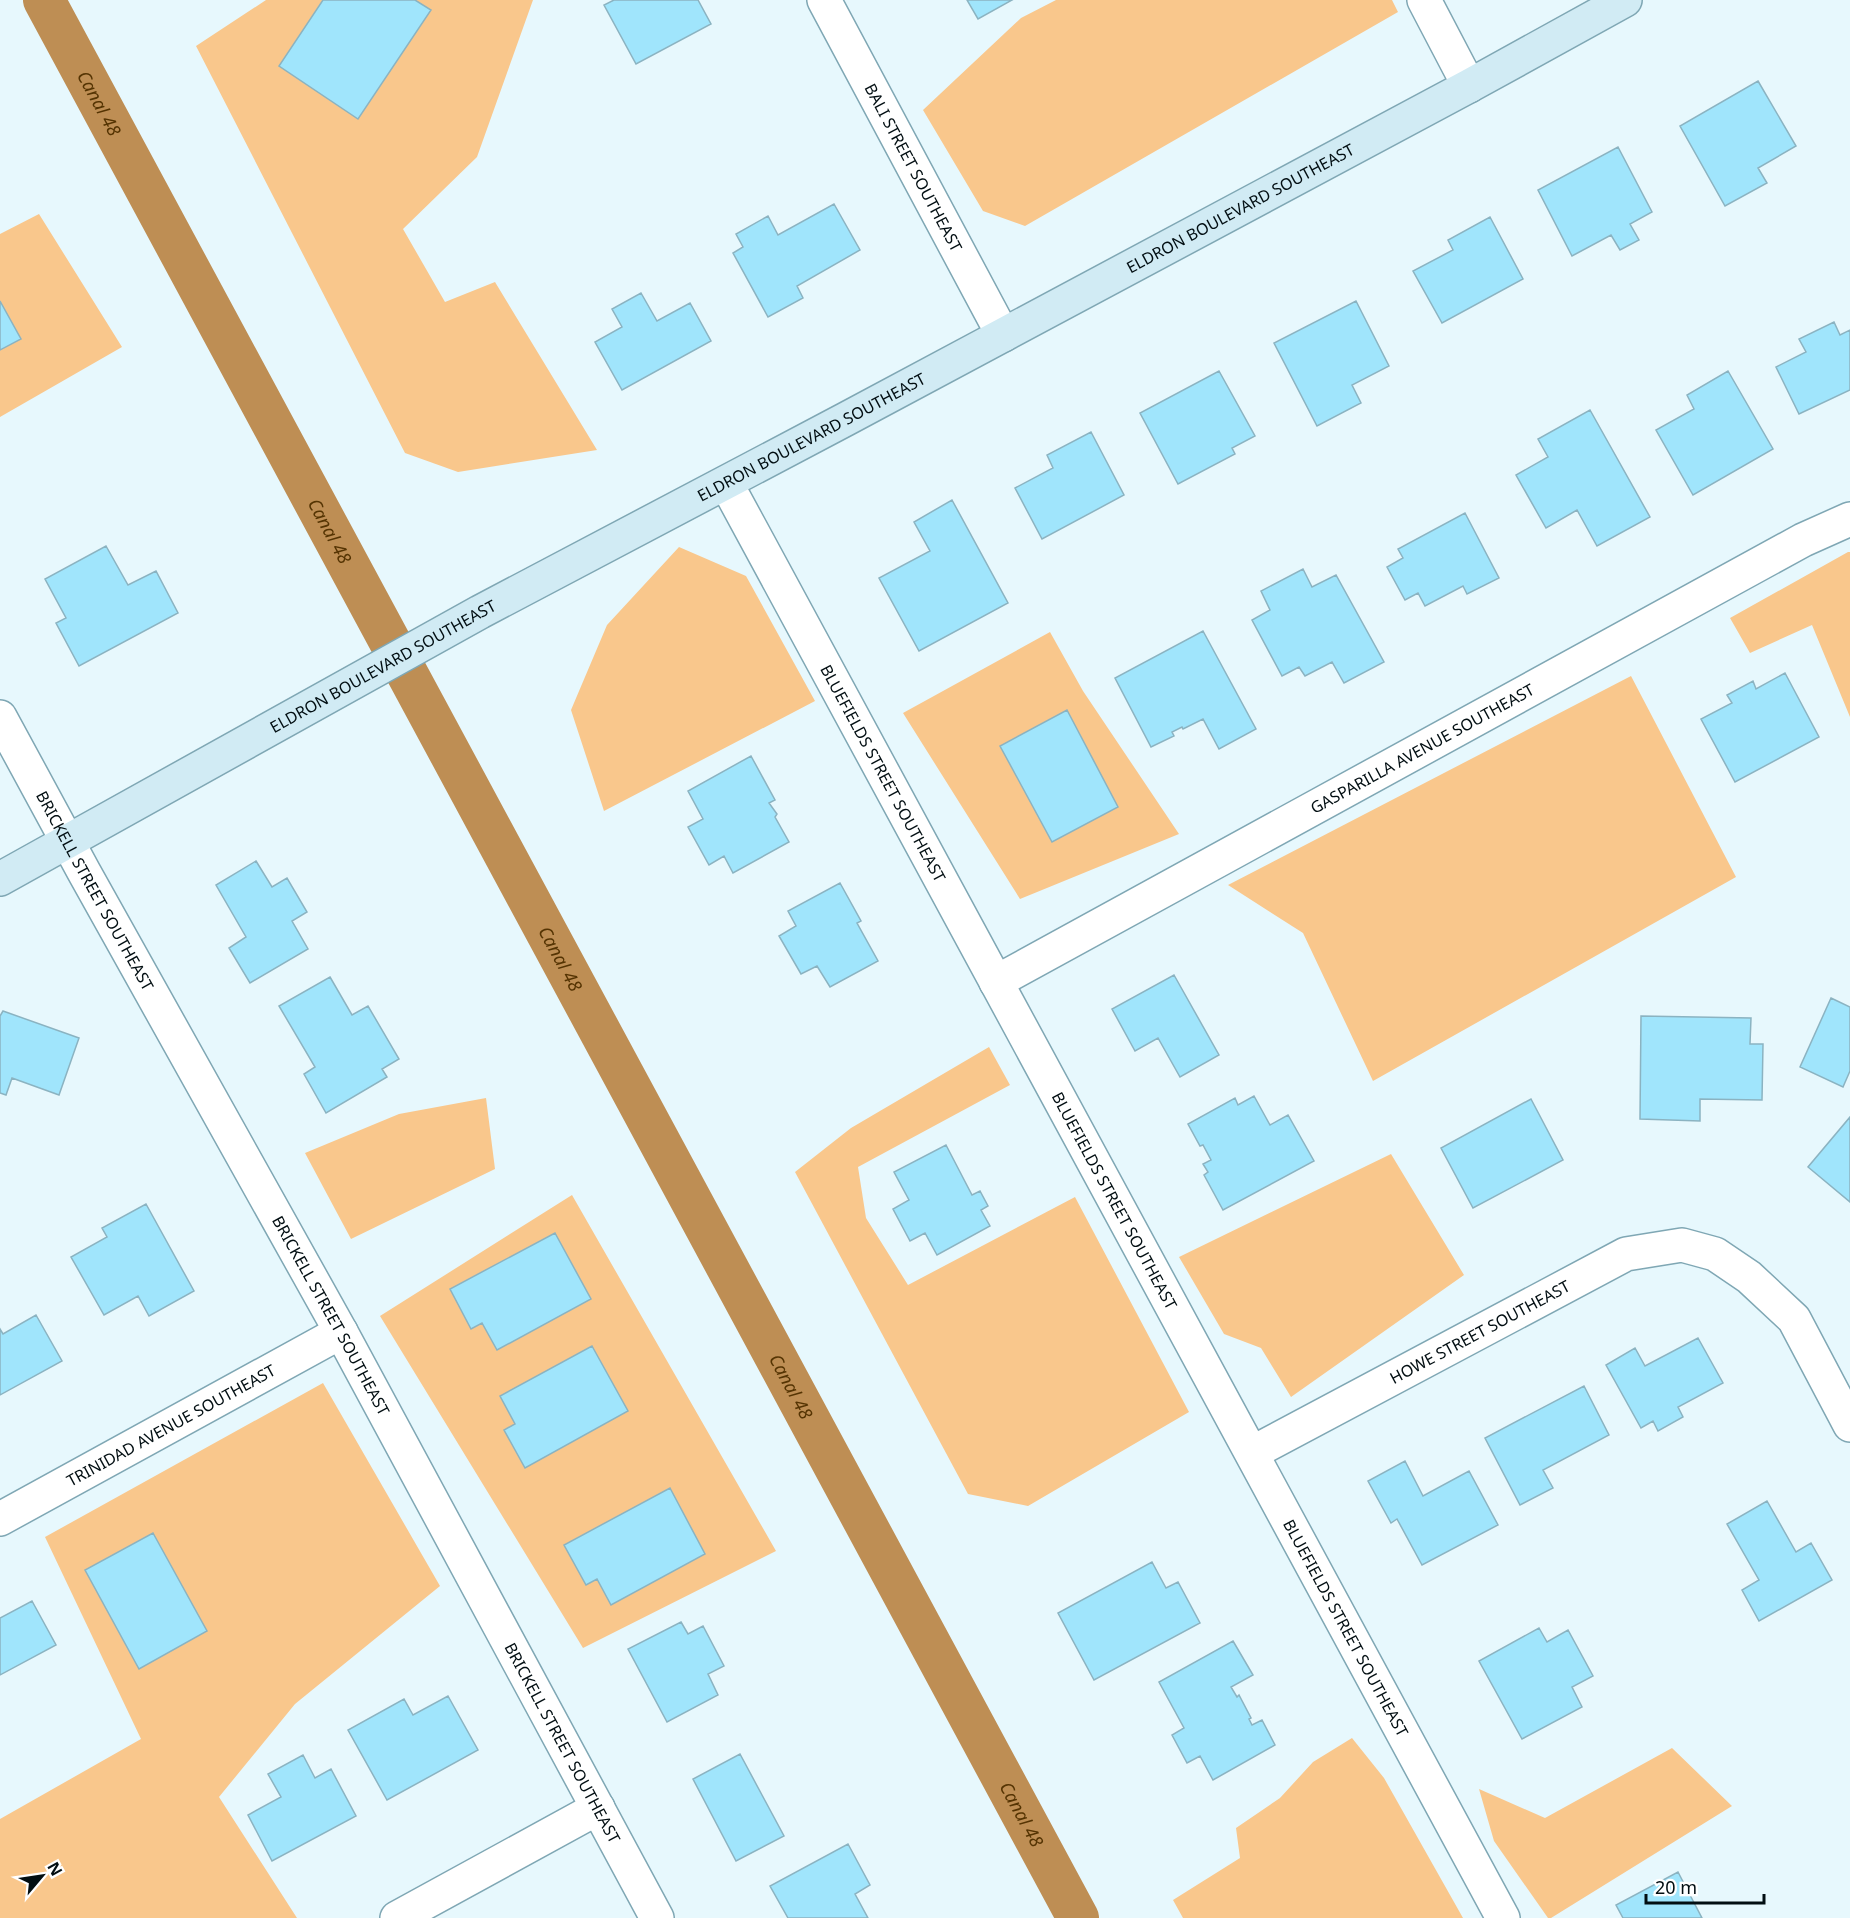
<svg xmlns="http://www.w3.org/2000/svg" width="1850" height="1918" viewBox="0 0 1850 1918" font-family="'Noto Sans',sans-serif">
<style>
.green{fill:#f9c78c}
.lines{fill:none;stroke-linecap:round;stroke-linejoin:round}
.canal{stroke:#be8e54;stroke-width:42}
.building{fill:#a0e5fc;stroke:#8bb3c1;stroke-width:1.5}
.street-casing{stroke:#7fa7b4;stroke-width:36}
.secondary-casing{stroke:#7fa7b4;stroke-width:36}
.street{stroke:#fff;stroke-width:33}
.secondary{stroke:#d1ebf4;stroke-width:33}
.labels{text-anchor:middle;dominant-baseline:central;stroke-width:6;stroke-linejoin:round;paint-order:stroke}
.street-label{font-size:16px;fill:#020e12;stroke:#fff}
.water-label{font-size:18px;font-style:italic;fill:#553403;stroke:#fff}
</style>
<rect width="100%" height="100%" fill="#e7f8fd"/>
<!-- green -->
<path class="green" d="M266 0H533L477 157 403 229 445 302 495 282 597 450 458 472 405 453 196 46Z
M1056 0H1392L1398 12 1025 226 983 211 923 110 1021 18Z
M39 214 122 347 0 417V234Z
M679 547 746 576 815 701 604 811 571 710 607 625Z
M1848 552H1850V717L1812 625 1750 653 1730 618Z
M1050 632 1083 691 1179 834 1020 899 903 713Z
M1631 676 1736 877 1373 1081 1303 933 1228 885Z
M989 1047 1010 1085 858 1167 866 1218 908 1285 1075 1197 1189 1412 1028 1506 968 1494 795 1172 851 1128Z
M486 1098 495 1169 351 1239 305 1153 399 1114Z
M1391 1154 1464 1275 1291 1397 1261 1348 1224 1334 1179 1257Z
M572 1195 776 1551 583 1648 380 1316Z
M323 1383 440 1586 295 1704 219 1797 297 1918H0V1819L141 1739 45 1537Z
M1352 1738 1384 1778 1463 1918H1183L1173 1900 1240 1858 1236 1828 1280 1798 1313 1762Z
M1672 1748 1732 1806 1551 1918H1548L1494 1841 1479 1789 1545 1818Z"/>
<g class="lines">
<!-- canal -->
<path class="canal" id="s1" d="M44 0 1078 1918"/>
</g>
<!-- building -->
<path class="building" d="M323 0H415L431 10 358 119 279 66Z
M614 0H698L711 24 636 64 604 5Z
M967 0H1012L978 19Z
M1758 81 1796 146 1758 168 1767 183 1725 206 1680 126Z
M1618 147 1652 212 1630 224 1639 240 1620 250 1611 235 1572 256 1538 190Z
M834 204 860 250 797 286 803 298 768 317 733 253 743 247 736 234 768 216 778 235Z
M1490 217 1523 279 1442 323 1413 271 1453 250 1448 240Z
M641 293 657 321 690 303 711 341 622 390 595 342 622 327 612 309Z
M0 301 21 339 0 350Z
M1356 301 1389 366 1352 385 1361 403 1317 426 1274 343Z
M1834 322 1840 335 1850 330V390L1799 414 1776 367 1806 352 1799 339Z
M1219 371 1255 436 1232 448 1235 454 1178 484 1140 413Z
M1728 371 1773 449 1693 495 1656 430 1694 409 1687 395Z
M1590 410 1650 517 1597 546 1577 510 1546 528 1516 475 1548 457 1538 439Z
M1091 432 1124 495 1042 539 1015 488 1053 468 1047 455Z
M952 500 1008 603 919 651 879 578 930 551 914 522Z
M1465 513 1499 578 1467 594 1463 586 1425 606 1418 593 1405 600 1387 567 1403 558 1398 549Z
M106 546 128 585 156 571 178 613 79 666 56 623 66 618 45 579Z
M1303 569 1312 587 1336 575 1384 662 1344 683 1332 662 1305 676 1299 667 1282 676 1252 620 1270 610 1261 591Z
M1203 631 1256 729 1219 749 1203 719 1183 729 1182 727 1172 732 1174 736 1151 747 1115 678Z
M1785 673 1819 737 1735 782 1701 719 1732 703 1727 695 1753 681 1756 689Z
M1067 710 1118 807 1052 842 1000 746Z
M751 756 775 800 769 803 777 814 775 817 789 842 733 873 724 856 709 865 688 827 703 819 688 791Z
M256 861 272 887 287 878 307 912 292 921 308 949 250 983 229 948 246 937 216 885Z
M840 883 861 921 857 923 878 961 830 987 817 966 801 974 779 936 796 926 788 911Z
M1174 975 1219 1055 1180 1077 1158 1038 1135 1051 1112 1009Z
M330 977 352 1015 368 1006 399 1059 382 1069 387 1077 326 1113 304 1074 315 1067 279 1006Z
M1831 998 1850 1007V1071L1843 1087 1800 1067Z
M3 1011 79 1038 59 1095 12 1078 6 1095 0 1093V1016Z
M1641 1016 1751 1018 1750 1044H1763L1762 1100 1700 1099V1121L1640 1119Z
M1254 1096 1270 1125 1288 1115 1314 1161 1223 1210 1204 1175 1208 1172 1203 1164 1211 1160 1203 1145 1200 1146 1188 1124 1235 1098 1238 1105Z
M1531 1099 1563 1160 1473 1208 1441 1148Z
M1850 1117V1202L1808 1167Z
M946 1145 972 1195 980 1191 988 1206 981 1210 990 1226 937 1255 925 1233 910 1241 893 1209 909 1200 894 1172Z
M146 1204 194 1291 149 1316 138 1296 104 1315 71 1257 107 1237 102 1228Z
M555 1233 591 1299 497 1350 482 1323 471 1329 450 1289Z
M36 1315 62 1361 0 1395V1329L3 1334Z
M1698 1338 1723 1383 1678 1407 1683 1417 1658 1431 1653 1421 1641 1428 1606 1365 1635 1348 1645 1366Z
M592 1346 628 1411 525 1468 504 1430 515 1424 500 1396Z
M1584 1386 1609 1435 1543 1470 1553 1488 1520 1505 1485 1438Z
M1405 1461 1423 1496 1469 1471 1498 1525 1422 1565 1397 1519 1391 1523 1368 1481Z
M670 1488 705 1554 611 1605 597 1579 586 1585 564 1545Z
M1767 1501 1796 1552 1811 1543 1832 1580 1759 1621 1742 1590 1759 1580 1727 1524Z
M153 1533 207 1631 139 1669 85 1570Z
M1152 1562 1166 1588 1178 1582 1200 1623 1094 1680 1058 1613Z
M32 1601 56 1645 0 1675V1618Z
M681 1622 688 1634 703 1626 724 1666 708 1674 718 1695 667 1722 628 1649Z
M1539 1628 1547 1642 1568 1630 1593 1676 1572 1687 1582 1707 1522 1739 1479 1661Z
M1233 1641 1253 1675 1231 1687 1237 1697 1239 1695 1251 1718 1249 1719 1252 1725 1262 1720 1275 1745 1213 1780 1200 1756 1187 1763 1172 1735 1184 1728 1159 1682Z
M448 1696 478 1750 387 1800 348 1730 404 1699 413 1715Z
M740 1754 784 1836 736 1861 693 1779Z
M303 1755 315 1778 331 1769 356 1816 272 1861 248 1815 281 1797 268 1774Z
M848 1844 870 1885 855 1894 868 1918H788L770 1886Z
M1678 1872 1702 1918H1623L1616 1905Z"/>
<g class="lines">
<defs>
<g id="street">
<path id="s2" d="M824 0 1003 335"/>
<path d="M1424 0 1469 86"/>
<path id="s3" d="M726 483 1503 1918"/>
<path id="s4" d="M0 717 84 872 341 1332 657 1918"/>
<path id="s5" d="M996 982 1803 540 1850 519"/>
<path id="s6" d="M1252 1453 1626 1254 1682 1245 1715 1254 1749 1277 1794 1319 1850 1425"/>
<path id="s7" d="M0 1519 341 1332"/>
<path d="M397 1918 598 1808"/>
</g>
<g id="secondary">
<path id="s8" d="M0 879 480 612 846 419 1469 86 1625 0"/>
</g>
</defs>
<!-- street casing -->
<use href="#street" class="street-casing"/>
<!-- secondary casing -->
<use href="#secondary" class="secondary-casing"/>
<!-- street -->
<use href="#street" class="street"/>
<!-- secondary -->
<use href="#secondary" class="secondary"/>
</g>
<g class="labels">
<!-- street labels -->
<g class="street-label">
<text stroke="none"><textPath href="#s2" startOffset="190">BALI STREET SOUTHEAST</textPath></text>
<text stroke="none"><textPath href="#s8" startOffset="1410">ELDRON BOULEVARD SOUTHEAST</textPath></text>
<text stroke="none"><textPath href="#s8" startOffset="924">ELDRON BOULEVARD SOUTHEAST</textPath></text>
<text stroke="none"><textPath href="#s8" startOffset="438">ELDRON BOULEVARD SOUTHEAST</textPath></text>
<text stroke="none"><textPath href="#s5" startOffset="486">GASPARILLA AVENUE SOUTHEAST</textPath></text>
<text stroke="none"><textPath href="#s3" startOffset="330">BLUEFIELDS STREET SOUTHEAST</textPath></text>
<text stroke="none"><textPath href="#s4" startOffset="198">BRICKELL STREET SOUTHEAST</textPath></text>
<text stroke="none"><textPath href="#s3" startOffset="816">BLUEFIELDS STREET SOUTHEAST</textPath></text>
<text stroke="none"><textPath href="#s4" startOffset="684">BRICKELL STREET SOUTHEAST</textPath></text>
<text stroke="none"><textPath href="#s6" startOffset="258">HOWE STREET SOUTHEAST</textPath></text>
<text stroke="none"><textPath href="#s7" startOffset="195">TRINIDAD AVENUE SOUTHEAST</textPath></text>
<text stroke="none"><textPath href="#s3" startOffset="1302">BLUEFIELDS STREET SOUTHEAST</textPath></text>
<text stroke="none"><textPath href="#s4" startOffset="1170">BRICKELL STREET SOUTHEAST</textPath></text>
</g>
<!-- water labels -->
<g class="water-label">
<text stroke="none"><textPath href="#s1" startOffset="117">Canal 48</textPath></text>
<text stroke="none"><textPath href="#s1" startOffset="603">Canal 48</textPath></text>
<text stroke="none"><textPath href="#s1" startOffset="1089">Canal 48</textPath></text>
<text stroke="none"><textPath href="#s1" startOffset="1575">Canal 48</textPath></text>
<text stroke="none"><textPath href="#s1" startOffset="2061">Canal 48</textPath></text>
</g>
</g>
<!-- north arrow -->
<g transform="translate(42 1876) rotate(61)" stroke="#ffffff" stroke-width="4.5" paint-order="stroke">
<path d="M0-4.5L10 22L0 15L-10 22Z" fill="#020e12"/>
<text y="-9" font-size="16" font-weight="bold" text-anchor="middle" fill="#020e12">N</text>
</g>
<!-- scale -->
<path d="M1646 1894v9h118v-9" fill="none" stroke="#020e12" stroke-width="3"/>
<text x="1655" y="1894" font-size="18" fill="#020e12" stroke="#ffffff" stroke-width="4.5" paint-order="stroke">20 m</text>
</svg>
